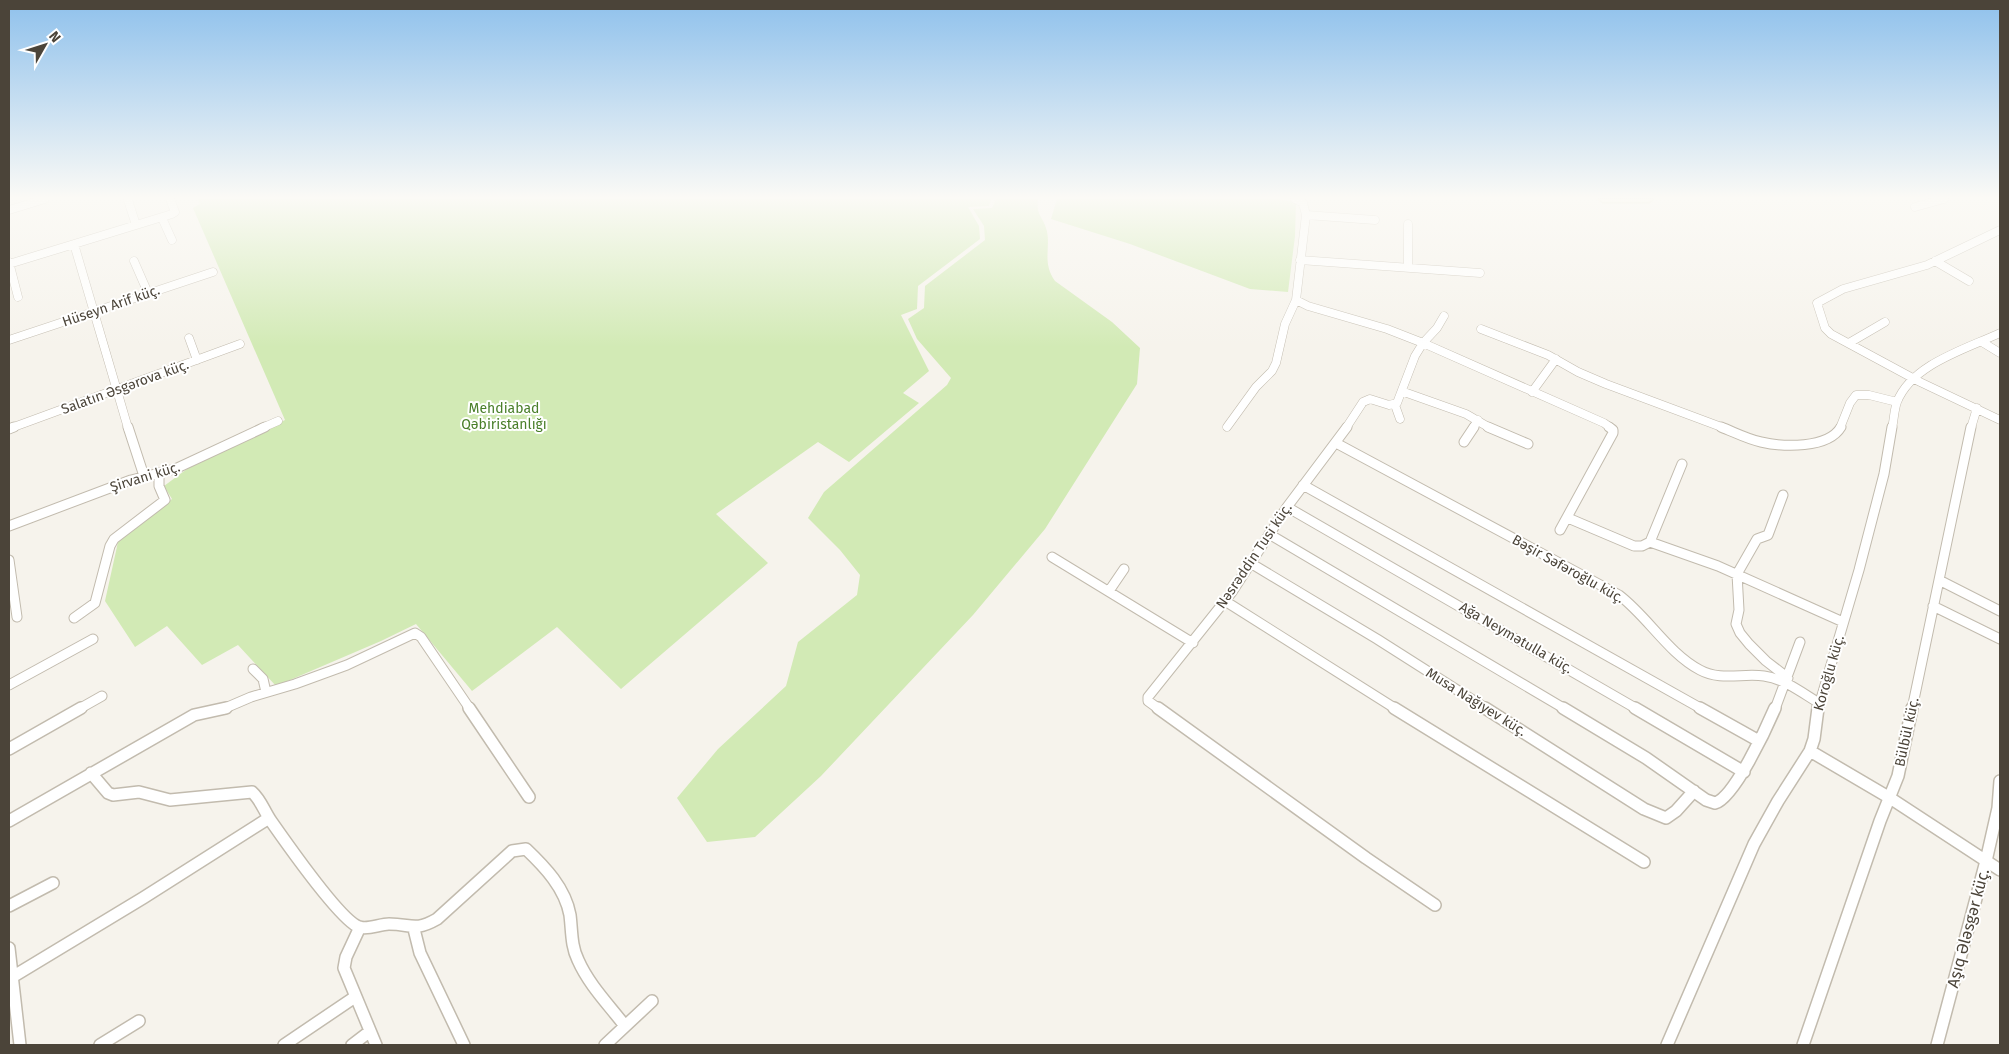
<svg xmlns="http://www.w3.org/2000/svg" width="2009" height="1054" viewBox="0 0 2009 1054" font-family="'Fira Sans',sans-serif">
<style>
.green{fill:#d2eab5}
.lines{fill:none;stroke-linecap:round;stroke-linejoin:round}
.street-far2-casing{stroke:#c2bbae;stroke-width:9}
.street-far1-casing{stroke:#c2bbae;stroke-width:11}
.street-casing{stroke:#c2bbae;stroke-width:14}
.secondary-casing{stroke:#d6c79b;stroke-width:3}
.street-far2{stroke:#fff;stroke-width:8}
.street-far1{stroke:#fff;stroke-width:9}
.street{stroke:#fff;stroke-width:11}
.secondary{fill:#fff3cd;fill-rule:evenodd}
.labels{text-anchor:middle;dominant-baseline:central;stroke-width:4;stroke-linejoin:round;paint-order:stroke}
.street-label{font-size:14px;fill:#4b4439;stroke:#fff}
.park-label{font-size:14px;fill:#4a7f2a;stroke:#fff}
.near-street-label{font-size:16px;fill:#4b4439;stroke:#fff}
</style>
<rect width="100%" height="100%" fill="#f6f3ec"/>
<!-- green -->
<path class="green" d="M198 199H991L989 206 968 207 979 226 980 239 918 286 917 309 901 315 929 371 903 393 919 403 849 462 818 442 716 514 768 563 621 689 557 627 472 691 416 624 381 641 276 686 238 645 202 665 167 626 135 647 105 601 118 542 172 499 164 486 187 469 285 420 193 208 200 204Z
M996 199H1038C1036 216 1042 215 1046 228 1052 245 1041 262 1055 281L1112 322 1140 348 1137 384 1045 529 973 615 821 776 755 837 707 842 677 798 718 749 786 686 798 642 857 595 860 575 840 550 808 518 824 492 947 385 951 378 917 339 908 319 924 308 925 286 985 240 984 226 973 209 992 208Z
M1057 199H1279L1296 202 1295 236 1288 292 1250 289 1130 244 1051 219Z"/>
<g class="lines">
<defs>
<path id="street-far2" d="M1295 199 1303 203 1306 215 1296 300 1308 306 1387 329 1423 343 1415 356 1397 403 1389 405 1370 399 1363 402 1346 428
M128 200 136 225
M1915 207 1944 199
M9 210 45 199
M1306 215 1375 220
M162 218 172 240
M1408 224V267
M2000 230 1927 265 1843 289 1817 303 1825 328 1831 334 1920 382 2000 420
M74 244 128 428
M1300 260 1480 273
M134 261 148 293
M1935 261 1969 281
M9 262 18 297
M9 264 172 214 175 212 170 199
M1444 316 1437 328 1423 343 1604 423 1611 428
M1481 329 1548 355 1578 372 1606 384 1724 428
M189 338 197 360
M9 340 213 272
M1982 342 2000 353
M1849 343 1885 322
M1404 392 1466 414 1490 428
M1532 392 1556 359
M1395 405 1400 419
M1227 427 1256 387 1272 371 1276 363 1285 324 1296 300
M11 428 240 344
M262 428 278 421
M1473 428 1478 420
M1840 428 1850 403 1856 395H1869L1897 402
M1892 428C1894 420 1894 410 1897 402 1912 364 1966 349 2000 333
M1971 428 1977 408"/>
<path id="street-far1" d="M128 427 144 476
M1488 427 1528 444
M1721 427C1734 432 1747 439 1761 442 1783 447 1828 449 1841 427
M9 429 14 427
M1464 442 1474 427
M1336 443 1619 595C1648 617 1668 653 1700 670 1720 681 1743 673 1764 676 1785 679 1802 693 1819 703
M1303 485 1702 709
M1783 495 1768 535 1757 539 1737 574 1739 610 1736 624 1740 633 1749 644 1766 661 1788 678
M1287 507 1637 709
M1568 518 1634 546H1642L1650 542 1718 566 1843 622
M9 526 131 480 175 469 265 427
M1560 530 1613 433V430L1609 427
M1269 534 1565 709
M1650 542 1682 464
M1052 557 1193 643
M9 560 17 617
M1252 564 1377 639 1487 709
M1939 580 2000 611
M1109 591 1124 569
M1225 601 1396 709
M1933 606 2000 639
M74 618 95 603 110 546 114 539 165 500 159 486V474
M253 669 263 679 266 692
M9 685 93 639
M79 709 102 696
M223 709 251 697 295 684 347 665 415 633 421 637 470 709
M1159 709 1148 701V697L1232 592 1287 507 1347 427
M1775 709 1800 642
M1818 709 1859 570 1884 474 1892 427
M1912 709 1971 427"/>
<path id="street" d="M469 708 529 797
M1158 708 1366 858 1435 905
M1394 708 1644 862
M1485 708 1644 809 1666 818 1676 811 1694 791
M1563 708 1646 758 1706 800 1715 803C1734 798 1767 727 1775 708
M1635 708 1744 772
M1700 708 1759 741
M9 749 81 708
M1810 751 1890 798 2000 870
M91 773 108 793 113 795 139 792 170 800 252 792C261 800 264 811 271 821 285 841 340 920 359 927 368 930 380 924 389 924 412 924 414 932 437 919L512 851 526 849C545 867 565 888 570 915 572 931 571 946 578 960 589 985 609 1005 625 1026
M9 821 194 715 226 708
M9 906 53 883
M360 927 346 957 344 968 376 1045
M414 929 420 953 464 1045
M9 948 20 1045
M9 979 143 898 269 818
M100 1045 139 1021
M284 1045 355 997
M352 1045 369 1032
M605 1045 652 1001
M1667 1045 1754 844 1778 801 1810 751 1814 739 1818 708
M1803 1045 1880 821 1898 776 1912 708
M1937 1045 1986 861 1998 808 2000 781"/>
<path id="secondary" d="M1599 199H1653L1649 202H1603Z"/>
</defs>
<!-- street-far2 casing -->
<use href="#street-far2" class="street-far2-casing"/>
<!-- street-far1 casing -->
<use href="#street-far1" class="street-far1-casing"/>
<!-- street casing -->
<use href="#street" class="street-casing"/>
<!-- secondary casing -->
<use href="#secondary" class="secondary-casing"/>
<!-- street-far2 -->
<use href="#street-far2" class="street-far2"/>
<!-- street-far1 -->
<use href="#street-far1" class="street-far1"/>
<!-- street -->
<use href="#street" class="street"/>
<!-- secondary -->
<use href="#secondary" class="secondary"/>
</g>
<!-- sky -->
<linearGradient id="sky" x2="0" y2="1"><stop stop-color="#8fc1ec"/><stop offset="0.57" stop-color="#fbfaf6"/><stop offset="1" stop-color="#fbfaf6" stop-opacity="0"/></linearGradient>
<rect width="2009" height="347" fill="url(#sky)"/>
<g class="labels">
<!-- street labels -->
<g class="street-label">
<text transform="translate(111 306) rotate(-19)">Hüseyn Arif küç.</text>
<text transform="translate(125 387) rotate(-20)">Salatın Əsgərova küç.</text>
<text transform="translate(145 477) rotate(-17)">Şirvani küç.</text>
<text transform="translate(1254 556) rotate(-56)">Nəsrəddin Tusi küç.</text>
<text transform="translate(1568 569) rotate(29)">Bəşir Səfəroğlu küç.</text>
<text transform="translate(1516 638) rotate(30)">Ağa Neymətulla küç.</text>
<text transform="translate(1829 673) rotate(-74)">Koroğlu küç.</text>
<text transform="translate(1476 702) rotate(32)">Musa Nağıyev küç.</text>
<text transform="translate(1907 732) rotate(-78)">Bülbül küç.</text>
</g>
<!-- park labels -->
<g class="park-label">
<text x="504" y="408">Mehdiabad<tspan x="504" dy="16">Qəbiristanlığı</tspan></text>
</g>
<!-- near-street labels -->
<g class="near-street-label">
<text transform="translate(1968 928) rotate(-75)">Aşıq Ələsgər küç.</text>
</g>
</g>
<!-- border -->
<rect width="2009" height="1054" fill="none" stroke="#4b4439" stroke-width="20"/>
<!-- north arrow -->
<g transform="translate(45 45) rotate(51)" stroke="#ffffff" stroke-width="4" paint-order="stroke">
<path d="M0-4L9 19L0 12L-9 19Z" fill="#4b4439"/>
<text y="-8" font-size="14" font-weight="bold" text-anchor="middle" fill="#4b4439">N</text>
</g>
</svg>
